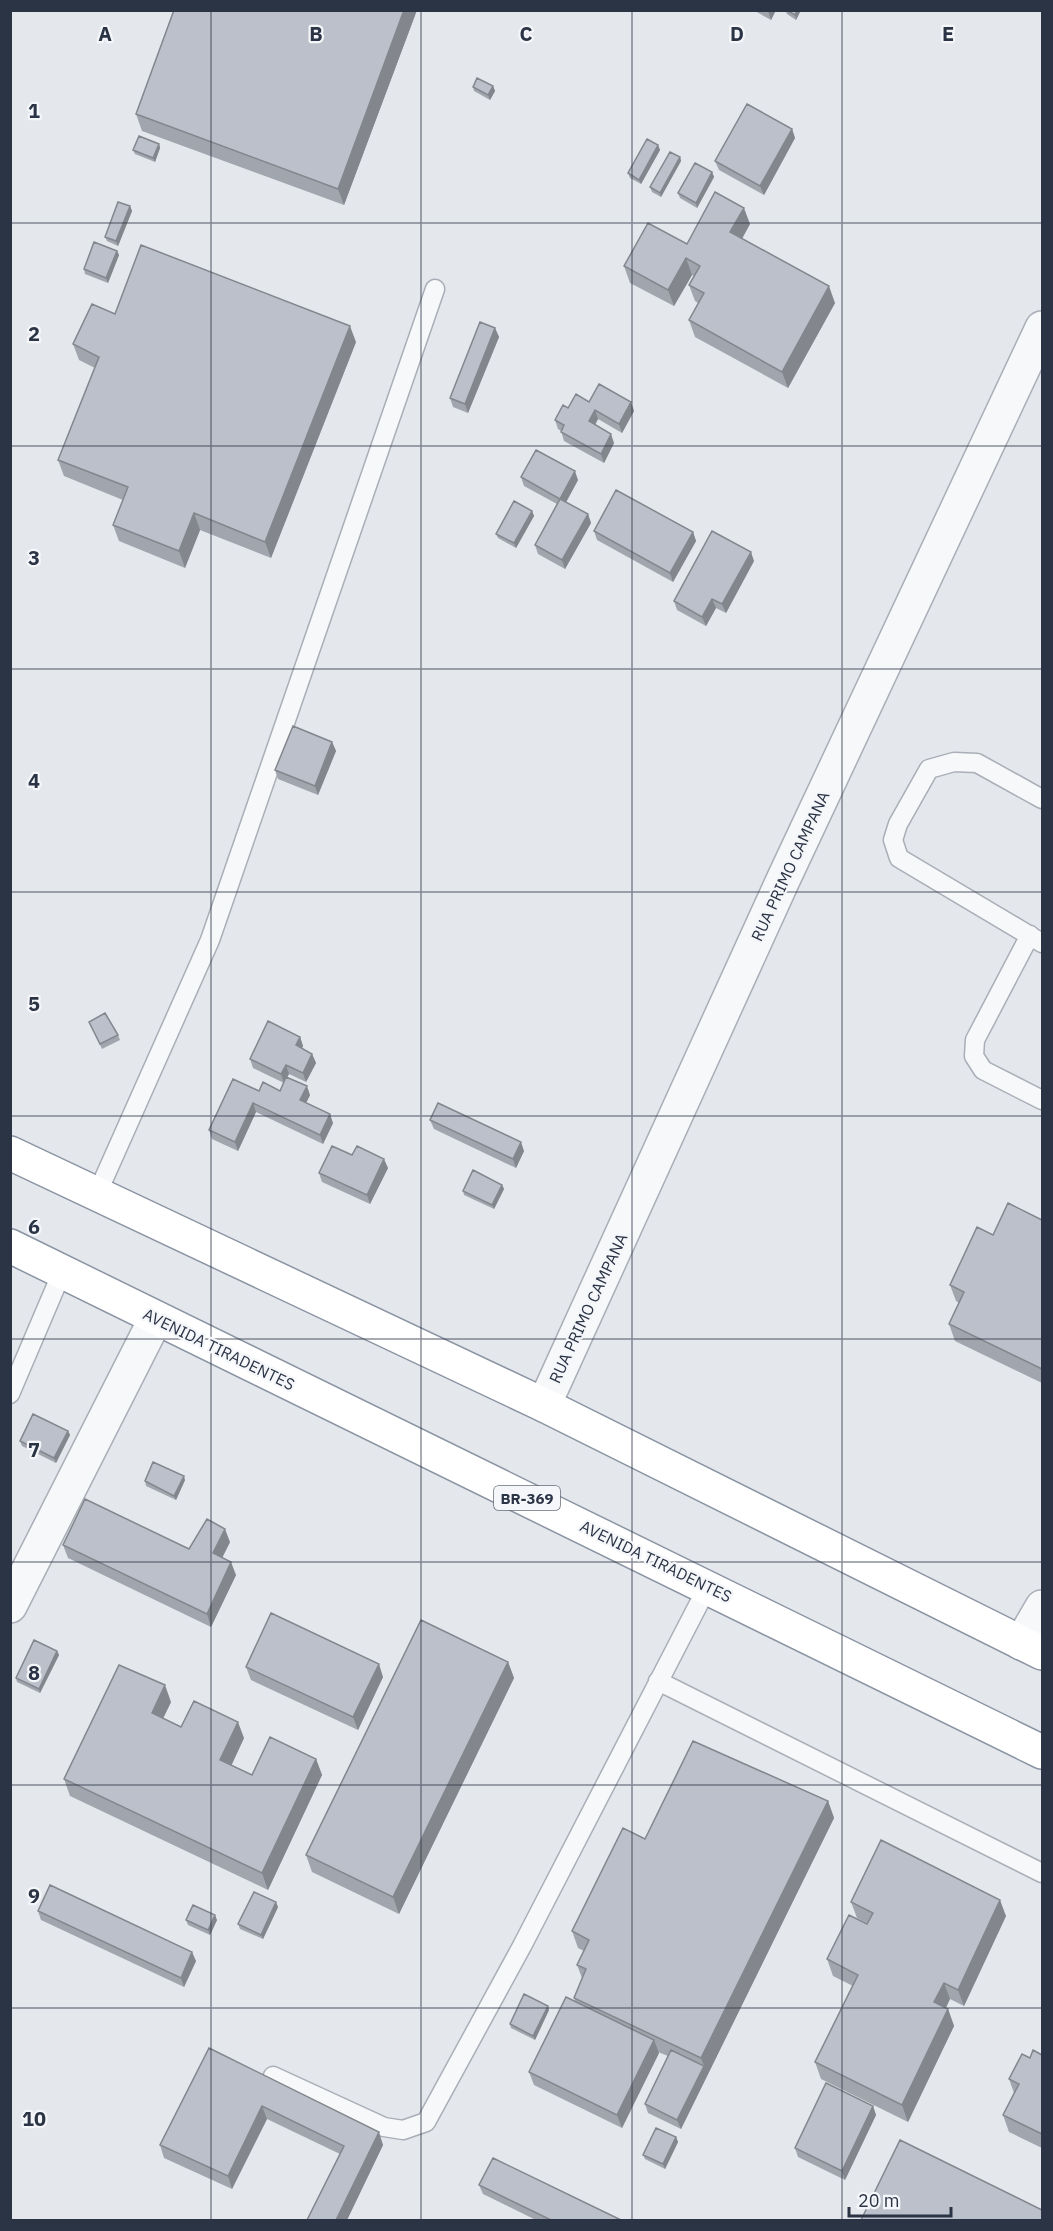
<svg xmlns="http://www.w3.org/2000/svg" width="1053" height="2231" viewBox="0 0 1053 2231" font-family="'IBM Plex Sans',sans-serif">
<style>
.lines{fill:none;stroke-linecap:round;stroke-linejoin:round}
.service-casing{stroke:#a9aeb7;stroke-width:21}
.minor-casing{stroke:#a9aeb7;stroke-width:36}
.tertiary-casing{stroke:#a9aeb7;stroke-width:36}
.trunk-casing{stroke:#8b94a3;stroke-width:36}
.service{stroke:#f7f8fa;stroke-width:18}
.minor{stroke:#f7f8fa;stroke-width:33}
.tertiary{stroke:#f7f8fa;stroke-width:33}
.trunk{stroke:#fff;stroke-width:33}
.wall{fill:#a1a5ae}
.shaded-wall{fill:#83868d}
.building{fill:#bbc0ca;stroke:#83868d;stroke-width:1.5}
.grid{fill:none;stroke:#2b3445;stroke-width:1.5;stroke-opacity:0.55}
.labels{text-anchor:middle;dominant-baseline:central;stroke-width:4.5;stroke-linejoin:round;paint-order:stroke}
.shield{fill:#f4f6f9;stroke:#676e7b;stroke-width:1.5}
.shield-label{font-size:15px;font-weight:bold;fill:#2b3445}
.street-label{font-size:16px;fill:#2b3445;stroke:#f4f6f9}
.grid-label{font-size:20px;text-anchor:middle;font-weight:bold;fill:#2b3445;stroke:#f4f6f9;stroke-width:4.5;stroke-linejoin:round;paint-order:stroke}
</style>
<rect width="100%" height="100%" fill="#e4e7ec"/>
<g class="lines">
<defs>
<path id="service" d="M1042 799 977 763 954 762 929 769 898 824 893 840 899 858 1042 943
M1030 935 975 1040 974 1056 983 1070 1042 1100
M97 1194 210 940 435 289
M10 1394 62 1272
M658 1681 1042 1873
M273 2076 384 2127 403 2130 426 2122 522 1946 708 1586"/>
<path id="minor" d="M10 1606 156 1318
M1021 1643 1042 1607"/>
<path id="tertiary" d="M544 1405 783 880 1042 328"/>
<path id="trunk" d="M10 1153 544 1405 1042 1653
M10 1246 1042 1752"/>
</defs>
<!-- service casing -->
<use href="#service" class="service-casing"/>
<!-- minor casing -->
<use href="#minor" class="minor-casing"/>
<!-- tertiary casing -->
<use href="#tertiary" class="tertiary-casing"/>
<!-- trunk casing -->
<use href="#trunk" class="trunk-casing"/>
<!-- service -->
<use href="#service" class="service"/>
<!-- minor -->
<use href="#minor" class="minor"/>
<!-- tertiary -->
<use href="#tertiary" class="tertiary"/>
<!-- trunk -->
<use href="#trunk" class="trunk"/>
</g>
<!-- wall -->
<path class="wall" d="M174 10H417L344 205 142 131 136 114Z
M753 10H776L771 20Z
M785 10H801L796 20 787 14Z
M493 86 495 91 490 100 474 91 473 87Z
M792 129 795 138 764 195 719 170 715 161Z
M159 144 160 148 155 162 135 154 133 150Z
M658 145 660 150 641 184 630 178 628 173Z
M680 157 681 161 661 197 652 192 650 187Z
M712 172 714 177 697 208 680 198 678 193Z
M130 206 132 211 118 246 107 241 105 237Z
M750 224 742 239 835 303 788 388 695 337 689 320 698 303 695 301 689 285 694 276 692 275 674 306 630 283 624 266 687 244Z
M117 251 119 255 108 283 85 274 84 269Z
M115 314 356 342 271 558 200 530 185 568 119 541 113 525 123 500 64 476 58 460 95 368 79 360 73 344Z
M495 328 499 337 468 413 453 407 450 398Z
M589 402 634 411 622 433 598 419 595 425 614 443 604 463 564 441 561 431 558 429 555 420 568 408Z
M521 477 578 480 566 502 588 514 591 523 565 569 538 554 535 545 557 504 524 486Z
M532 511 534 516 516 548 498 538 496 534Z
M594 531 693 532 696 541 673 582 597 540Z
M754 561 726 613 716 608 706 626 677 610 674 601Z
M332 742 336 751 318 795 278 779 275 770Z
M89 1022 118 1035 120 1040 102 1049Z
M300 1037 303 1046 302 1048 312 1054 316 1063 306 1082 289 1074 287 1077 310 1095 306 1103 333 1123 323 1144 256 1112 238 1151 212 1139 209 1130 259 1091H280L284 1083 253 1068 250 1059Z
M430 1120 524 1151 516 1168 434 1129Z
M352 1155 388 1168 370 1204 322 1182 319 1173Z
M502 1185 504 1189 494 1209 464 1195 463 1191Z
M1042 1220V1383L955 1341 949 1324 959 1303 956 1301 950 1285 993 1235Z
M68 1431 70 1435 56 1463 22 1446 20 1441Z
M185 1480 176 1500 146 1486 145 1481Z
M230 1542 222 1558 236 1575 211 1627 68 1558 63 1545 189 1549Z
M57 1651 59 1655 40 1693 17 1682 16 1678Z
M508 1662 514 1678 399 1914 312 1872 306 1855Z
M246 1667 383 1677 358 1730 251 1680Z
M171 1702 163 1718 181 1727 244 1738 231 1766 252 1775 316 1759 322 1775 268 1890 70 1796 64 1779Z
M828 1801 834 1818 681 2129 648 2113 645 2104 668 2056 658 2052 659 2053 622 2128 534 2085 529 2072 575 2001 574 1998 582 1978 577 1965 584 1951 578 1948 572 1931 645 1839Z
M851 1902 1006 1916 964 2006 950 1999 946 2008 948 2009 954 2026 908 2122 821 2079 815 2062 853 1986 833 1976 827 1959 867 1923 857 1918Z
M278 1907 263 1939 240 1929 238 1924Z
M38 1911 196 1961 184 1987 41 1920Z
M186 1920H217L210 1935 188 1925Z
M549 2010 535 2040 511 2028 510 2024Z
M209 2048 383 2145 347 2220H307L340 2154 267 2119 232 2189 164 2158 160 2145Z
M1042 2055V2148L1009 2132 1003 2115 1014 2093 1009 2079 1030 2058Z
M873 2106 876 2115 845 2180 798 2157 795 2148Z
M676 2137 678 2142 665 2169 645 2159 643 2155Z
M479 2185 621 2220H536L483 2194Z"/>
<!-- shaded-wall -->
<path class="shaded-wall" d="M404 10H417L344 205 338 189Z
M768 10H776L771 20 768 11Z
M797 10H801L796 20 795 15Z
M493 86 495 91 490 100 488 95Z
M792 129 795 138 764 195 760 186Z
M159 144 160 148 155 162 153 158Z
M658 145 660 150 641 184 639 180Z
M680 157 681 161 661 197 660 193Z
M712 172 714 177 697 208 696 203Z
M130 206 132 211 118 246 116 241Z
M744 208 750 224 736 249 730 232Z
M117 251 119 255 108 283 106 278Z
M686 258 692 275 674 306 668 290Z
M829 286 835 303 788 388 782 372Z
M350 326 356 342 271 558 265 542Z
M495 328 499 337 468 413 465 404Z
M631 402 634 411 622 433 619 424Z
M595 410 598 419 592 430 589 421Z
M611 434 614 443 604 463 601 454Z
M575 471 578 480 563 508 560 499Z
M532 511 534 516 516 548 514 543Z
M194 513 200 530 185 568 179 551Z
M588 514 591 523 565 569 562 560Z
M693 532 696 541 673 582 670 573Z
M751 552 754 561 726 613 722 604Z
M712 599 716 608 706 626 702 617Z
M332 742 336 751 318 795 315 786Z
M300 1037 303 1046 299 1054 296 1045Z
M312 1054 316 1063 306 1082 303 1073Z
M286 1065 289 1074 284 1083 281 1074Z
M307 1086 310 1095 303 1109 300 1100Z
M253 1103 256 1112 238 1151 235 1142Z
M330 1114 333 1123 323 1144 320 1135Z
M521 1142 524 1151 516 1168 513 1159Z
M384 1159 388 1168 370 1204 367 1195Z
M502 1185 504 1189 494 1209 492 1205Z
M68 1431 70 1435 56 1463 54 1458Z
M184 1476 185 1480 176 1500 174 1496Z
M225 1529 230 1542 218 1566 213 1553Z
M231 1562 236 1575 211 1627 207 1614Z
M57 1651 59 1655 40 1693 39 1689Z
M508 1662 514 1678 399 1914 393 1897Z
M379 1664 383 1677 358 1730 353 1717Z
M165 1685 171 1702 158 1729 152 1713Z
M238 1722 244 1738 226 1777 220 1760Z
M316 1759 322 1775 268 1890 262 1873Z
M828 1801 834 1818 681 2129 677 2120 704 2066 701 2058Z
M1000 1900 1006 1916 964 2006 958 1990Z
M276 1902 278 1907 263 1939 261 1935Z
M215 1915 217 1920 210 1935 208 1930Z
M192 1952 196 1961 184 1987 181 1978Z
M944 1983 950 1999 940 2019 934 2002Z
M548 2006 549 2010 535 2040 533 2036Z
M948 2009 954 2026 908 2122 902 2105Z
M654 2040 659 2053 622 2128 617 2115Z
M262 2106 267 2119 232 2189 228 2176Z
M873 2106 876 2115 845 2180 842 2171Z
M379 2132 383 2145 347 2220H336Z
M676 2137 678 2142 665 2169 663 2164Z"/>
<!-- building -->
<path class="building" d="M174 10H404L338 189 136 114Z
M786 10H797L795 15Z
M477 78 493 86 488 95 473 87Z
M747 104 792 129 760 186 715 161Z
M139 136 159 144 153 158 133 150Z
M647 139 658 145 639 180 628 173Z
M670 152 680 157 660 193 650 187Z
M695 163 712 172 696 203 678 193Z
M715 192 744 208 730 232 829 286 782 372 689 320 704 293 689 285 700 266 686 258 668 290 624 266 648 223 687 244Z
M118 202 130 206 116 241 105 237Z
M94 242 117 251 106 278 84 269Z
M141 245 350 326 265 542 194 513 179 551 113 525 128 487 58 460 99 357 73 344 92 304 115 314Z
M480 322 495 328 465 404 450 398Z
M599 384 631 402 619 424 595 410 589 421 611 434 601 454 561 432 564 425 555 420 563 405 568 408 576 394 589 402Z
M536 450 575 471 560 499 588 514 562 560 535 545 560 499 521 477Z
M616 490 693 532 670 573 594 531Z
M514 501 532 511 514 543 496 534Z
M712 531 751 552 722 604 712 599 702 617 674 601Z
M293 726 332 742 315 786 275 770Z
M105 1013 118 1035 100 1044 89 1022Z
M268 1021 300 1037 296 1045 312 1054 303 1073 286 1065 281 1074 250 1059Z
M286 1077 307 1086 300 1100 330 1114 320 1135 253 1103 235 1142 209 1130 233 1079 259 1091 263 1082 280 1091Z
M438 1103 521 1142 513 1159 430 1120Z
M332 1146 352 1155 357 1146 384 1159 367 1195 319 1173Z
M473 1170 502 1185 492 1205 463 1191Z
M1008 1203 1042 1220V1369L949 1324 964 1292 950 1285 977 1227 993 1235Z
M33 1414 68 1431 54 1458 20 1441Z
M153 1462 184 1476 174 1496 145 1481Z
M85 1499 189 1549 207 1519 225 1529 213 1553 231 1562 207 1614 63 1545Z
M271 1613 379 1664 353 1717 246 1667Z
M421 1620 508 1662 393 1897 306 1855Z
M34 1640 57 1651 39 1689 16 1678Z
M119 1665 165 1685 152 1713 181 1727 194 1701 238 1722 220 1760 252 1775 270 1737 316 1759 262 1873 64 1779Z
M693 1741 828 1801 701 2058 574 1998 586 1969 577 1965 589 1940 572 1931 623 1828 645 1839Z
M881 1840 1000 1900 958 1990 944 1983 934 2002 948 2009 902 2105 815 2062 858 1975 827 1959 849 1915 867 1924 873 1913 851 1902Z
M50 1885 192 1952 181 1978 38 1911Z
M254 1892 276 1902 261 1935 238 1924Z
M193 1905 215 1915 208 1930 186 1920Z
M524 1994 548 2006 533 2036 510 2024Z
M566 1997 654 2040 617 2115 529 2072Z
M209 2048 379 2132 336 2220H307L344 2146 262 2106 228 2176 160 2145Z
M671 2050 704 2066 677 2120 645 2104Z
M1033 2050 1042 2055V2134L1003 2115 1019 2084 1009 2079 1022 2054 1030 2058Z
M826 2083 873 2106 842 2171 795 2148Z
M656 2128 676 2137 663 2164 643 2155Z
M900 2140 1042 2210V2220H861Z
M493 2158 621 2220H551L479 2185Z"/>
<!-- grid -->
<path class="grid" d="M211 10V2220M421 10V2220M632 10V2220M842 10V2220M10 223H1042M10 446H1042M10 669H1042M10 892H1042M10 1116H1042M10 1339H1042M10 1562H1042M10 1785H1042M10 2008H1042"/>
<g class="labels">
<!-- shield labels -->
<rect class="shield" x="494" y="1486" width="66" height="24" rx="4.5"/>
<g class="shield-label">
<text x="527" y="1498">BR-369</text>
</g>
<!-- street labels -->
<g class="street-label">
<text transform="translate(790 866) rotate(-65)">RUA PRIMO CAMPANA</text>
<text transform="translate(588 1308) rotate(-65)">RUA PRIMO CAMPANA</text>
<text transform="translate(219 1349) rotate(26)">AVENIDA TIRADENTES</text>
<text transform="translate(656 1561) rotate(26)">AVENIDA TIRADENTES</text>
</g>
</g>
<g class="grid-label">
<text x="105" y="41">A</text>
<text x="316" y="41">B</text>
<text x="526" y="41">C</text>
<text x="737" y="41">D</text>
<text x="948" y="41">E</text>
<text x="34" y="118">1</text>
<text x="34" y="341">2</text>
<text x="34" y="565">3</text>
<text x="34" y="788">4</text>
<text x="34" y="1011">5</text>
<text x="34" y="1234">6</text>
<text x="34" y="1457">7</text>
<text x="34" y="1680">8</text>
<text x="34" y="1903">9</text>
<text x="34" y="2126">10</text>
</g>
<!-- border -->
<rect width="1053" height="2231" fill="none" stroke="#2b3445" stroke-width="24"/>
<!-- scale -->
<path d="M849 2207v9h102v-9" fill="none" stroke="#2b3445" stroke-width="3"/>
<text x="858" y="2207" font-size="18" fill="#2b3445" stroke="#f4f6f9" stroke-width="4.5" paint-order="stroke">20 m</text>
</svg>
